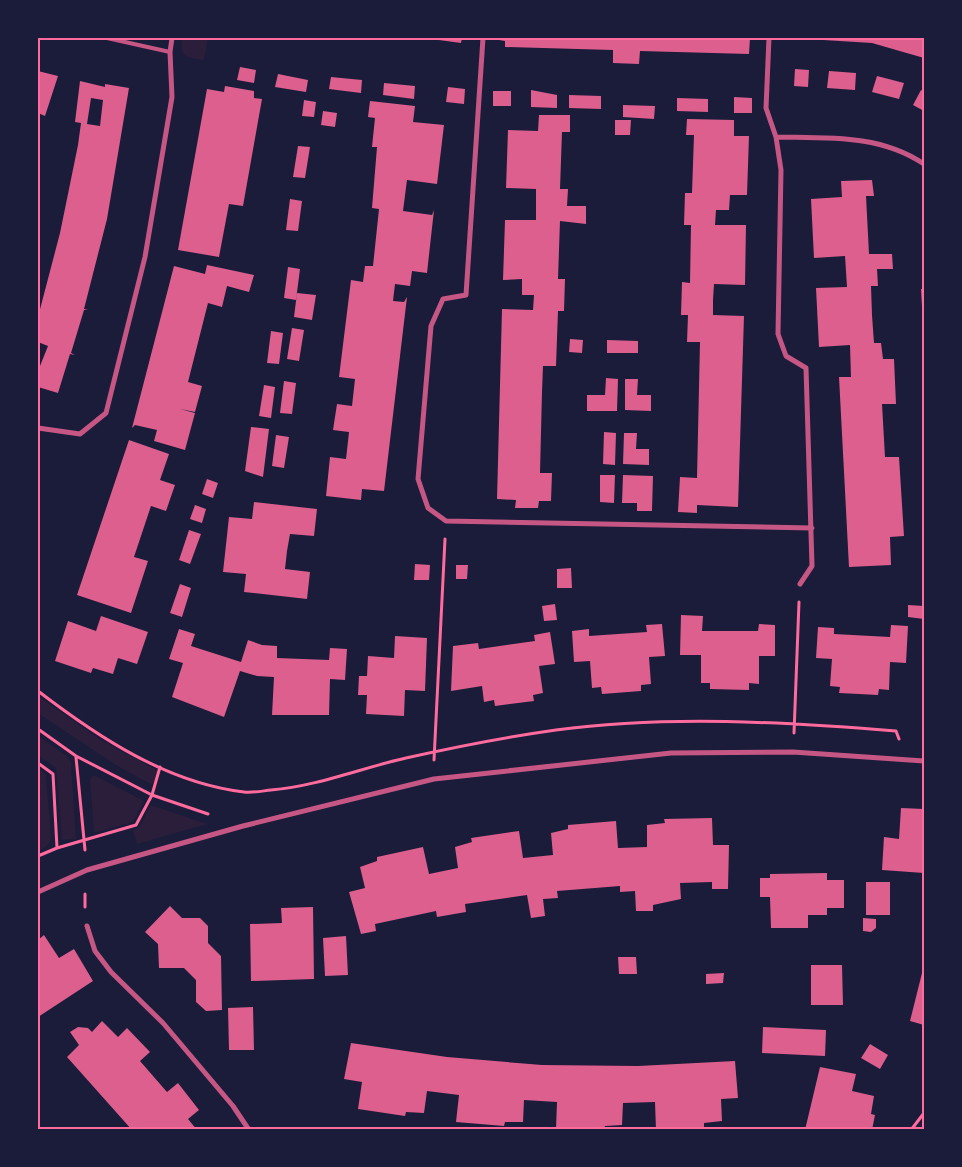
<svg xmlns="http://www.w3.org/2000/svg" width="962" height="1167" viewBox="0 0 962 1167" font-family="'Source Sans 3',sans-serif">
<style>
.green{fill:#2a1e3b}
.building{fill:#dd5f8e;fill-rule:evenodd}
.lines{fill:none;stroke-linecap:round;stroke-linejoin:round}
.path{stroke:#ff6b9d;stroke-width:3}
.service{stroke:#c65784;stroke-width:4}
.minor{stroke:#c65784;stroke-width:5}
.neatline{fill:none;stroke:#ff6b9d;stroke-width:2}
</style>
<rect width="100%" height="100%" fill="#1b1b3a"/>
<!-- green -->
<path class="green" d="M182 38H208L204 60C187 57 179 58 182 38Z
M38 696 98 738 158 771 152 785 116 765 38 713Z
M38 736 68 757 71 763 76 839 62 840 56 768 38 755Z
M38 767 46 775 51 835C51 845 46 847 38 851Z
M94 775 144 801 133 822 94 833 90 779Z
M151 805 204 823 207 824 137 844 133 831 139 828Z"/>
<!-- building -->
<path class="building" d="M424 38H462L461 43Z
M487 38H750L749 54 640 51 639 64 613 63V50L505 47V41Z
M791 38H924V58L872 43Z
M240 67 256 70 254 83 237 80Z
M795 69 809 70 808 87 794 86Z
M38 71 58 76 45 116 38 113Z
M829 71 856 73 855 90 827 88Z
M278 74 308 80 306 92 275 87Z
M877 76 904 83 899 99 872 92Z
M331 77 362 80 361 93 329 89Z
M80 81 105 87V84L129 88 107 219 84 309 88 310H84L71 353 75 355 70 354 58 393 38 387V371L48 346 38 342V317L60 233 78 145 81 123 75 122ZM91 98 103 100 100 126 87 124Z
M384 83 415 86 414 99 383 95Z
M225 86 254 91V98L262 99 243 206 229 204 219 257 178 250 207 89 224 92Z
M448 87 465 89 464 104 446 102Z
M531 90 557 95V108L531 107Z
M921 90 924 92V111L913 105Z
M493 91H511V106H493Z
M569 95 601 96V109L569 108Z
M734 97 752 98V113H734Z
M677 98 708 99V112L677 111Z
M304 100 316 102 314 117 302 116Z
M370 101 415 106 413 122 444 125 437 184 407 180 403 211 432 215 434 210 427 273 412 271 410 286 395 284 393 301 404 302 407 297 384 491 362 489 361 500 326 496 330 457 346 459 349 432 333 430 337 404 352 406 355 379 339 377 351 280 363 282 365 266H373L379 209 372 208 377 147H372L375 118 368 117Z
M623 105 655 106 654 119 623 117Z
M323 111 337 113 335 127 321 125Z
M539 115H570V132H562L560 189H568L567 206H586V224L560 221 558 279H565L564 311H558L556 366H543L542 392 540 473H552L551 501H539L538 508H515L516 500 497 499 502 309 533 310 534 295H522V279L503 280 505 220H536V189L506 188 508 130 538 131Z
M687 119 734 120V136H749L747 195H730L729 210H716L715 225H746L745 285 714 284 713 300V315L744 316 738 507 697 505V513L678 512 680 477 697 478 700 342H687L688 315H681L682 282 690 283 691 225H684L685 193H692L694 135H686Z
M615 120H631L630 135H615Z
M298 146 310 147 305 178 293 177Z
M872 180 874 196H866L869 254H892L893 269H877L878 286H871L872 315 874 343H881L883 359H894L896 404H882L885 457H899L904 536 890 537 891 565 849 567 839 377H851L850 345 819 347 816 288 847 287 845 256 814 258 811 199 842 197 841 181Z
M290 199 302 201 298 231 286 230Z
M207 265 254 275 249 292 227 286 222 307 208 303 188 382 202 386 195 412 180 409 195 413 185 450 154 441 157 430 135 425 132 428 174 266 205 274Z
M288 267 300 269 296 300 284 298Z
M921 289H924V306H922Z
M297 293 316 295 312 320 294 317Z
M292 328 304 330 299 361 287 359Z
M271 331 283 333 279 364 267 363Z
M570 339 583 340 582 353 569 352Z
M607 340 638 341V353H607Z
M606 378 618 379 617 411H587V395H605Z
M625 379H638L637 395H651V411L625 410Z
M284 381 296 383 292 414 280 413Z
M264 385 275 387 271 418 259 416Z
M251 427 269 429 263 477 245 471Z
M604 432 616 433 615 465 603 464Z
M624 433H637L636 449H649V465L623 464Z
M276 435 289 437 284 468 272 466Z
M129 440 169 454 160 480 175 485 166 511 151 506 134 557 148 561 131 613 77 595Z
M600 475H615L614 503 600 502Z
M623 475 653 476 652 511H637V503H622Z
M207 479 218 483 213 498 202 494Z
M254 502 317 509 314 536 290 534 287 551 285 569 310 572 307 599 244 592 246 574 223 572 229 517 252 519Z
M195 505 206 509 202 523 190 519Z
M189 530 201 534 190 564 179 560Z
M415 564 430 565 429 580H414Z
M456 565H468L467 579H456Z
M571 568 572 588H557V569Z
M180 584 191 588 182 617 170 613Z
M555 604 557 620 544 621 542 606Z
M908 605 924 606V619L908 617Z
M681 615 703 616 702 631H758L759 624 775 625V656H759V684L749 683V690L710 689V683H701V655H680Z
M101 616 148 632 137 664 118 658 113 674 93 668 91 673 55 661 68 621 96 631Z
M662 624 665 656 649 657 651 684 641 685V691L602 694 601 687 592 688 590 661 574 662 572 631 589 629V636L647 632 646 625Z
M891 625 908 626 906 663 890 662 889 690 879 689 878 695 859 694 839 693 840 687 830 686 832 659 816 658 818 627 834 628V634L890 637Z
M179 629 195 634 191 646 241 662 248 640 262 645 277 646V658L329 660 330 648 347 649 345 680 330 679 329 715H272L274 677 257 676 240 671 224 717 172 697 183 663 169 659Z
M550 632 555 664 539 666 543 693 533 695 534 701 495 706 494 700 484 702 482 686 451 691 453 646 478 643 479 649 535 641 534 635Z
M395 636 427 638 425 691 405 690 404 716 366 714 367 695H358L359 676H367L368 656 394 658Z
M901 808 924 809V873L882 870 884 837 899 839Z
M712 818 713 845H729L728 889H712V882L680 883 681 899 653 905V911H636L635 891 620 892V886L557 891 558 898 543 899 545 916 531 918 527 895 465 904 466 912 437 917 436 911 375 924 376 931 361 934 349 892 365 888 360 867 377 861V857L423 847 429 874 458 868 455 847 472 842 471 838 519 831 523 858 553 855 551 833 568 829V825L616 821 618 848 647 847V825L665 823 664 819Z
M827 873V880H844V908H827V915H808V928H771L770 897H760V878H770V874Z
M866 882H890V915H866Z
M170 906 182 918H200L208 926V943L221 956 222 1010 206 1011 196 1002V980L184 968H159L158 944 145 932Z
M313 907 314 979 251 981 250 924 282 923 281 908Z
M863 918 876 919V928L871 932 863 931Z
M44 935 59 958 74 949 93 981 38 1017V940Z
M346 936 348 975 325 976 323 938Z
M618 957H636L637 974H619Z
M811 965H842L843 1005H811Z
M924 965V1025L910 1021Z
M724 973 723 983 706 984V974Z
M253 1007 254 1050H229L228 1008Z
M102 1021 118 1037 127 1028 150 1052 140 1061 167 1092 178 1083 199 1110 188 1119 197 1130H132L67 1057 79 1045 70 1032 78 1027 88 1028 92 1032Z
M763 1027 826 1030 825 1056 762 1053Z
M351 1043 447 1057 542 1065 638 1066 735 1061 738 1098 721 1099 722 1121 704 1123V1127L656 1130 655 1102 623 1103 622 1125 605 1126 604 1130 556 1129 557 1102 524 1100 523 1122H505L504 1126 456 1122 459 1095 427 1091 424 1113 406 1112 405 1116 358 1109 362 1082 344 1079Z
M870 1044 888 1055 880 1069 861 1058Z
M820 1067 856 1074 852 1091 874 1096 871 1114 875 1115 872 1130H805Z"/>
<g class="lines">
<!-- path -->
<path class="path" d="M38 691C98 737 167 783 244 792 253 793 262 791 271 790 318 786 361 768 406 758 455 747 506 737 556 730 668 715 784 722 896 731L899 739
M38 729 76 756 152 795 208 814
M794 733 799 602
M76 757 85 850
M434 760 445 539
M38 763 53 774 57 848
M38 856 57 848 136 825 152 795 160 767
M85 907V894
M911 1130 924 1113"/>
<!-- service -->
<path class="service" d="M107 38 170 52"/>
<!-- minor -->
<path class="minor" d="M483 38 466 295 443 299 431 326 418 479 428 508 446 521 812 528
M769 38 766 108 776 137 781 170 778 334 786 356 806 368 812 566 800 584
M776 137C827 138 880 134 924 164
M38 428 80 434 106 413 145 257 172 97 170 52 172 38
M38 892 87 870 243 826 434 779 671 753 793 752 924 761
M87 926 95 951 111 972 163 1023 233 1106 249 1130"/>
</g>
<!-- border -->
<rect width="962" height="1167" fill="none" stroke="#1b1b3a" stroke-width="78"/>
<rect x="39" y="39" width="884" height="1089" class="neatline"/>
</svg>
